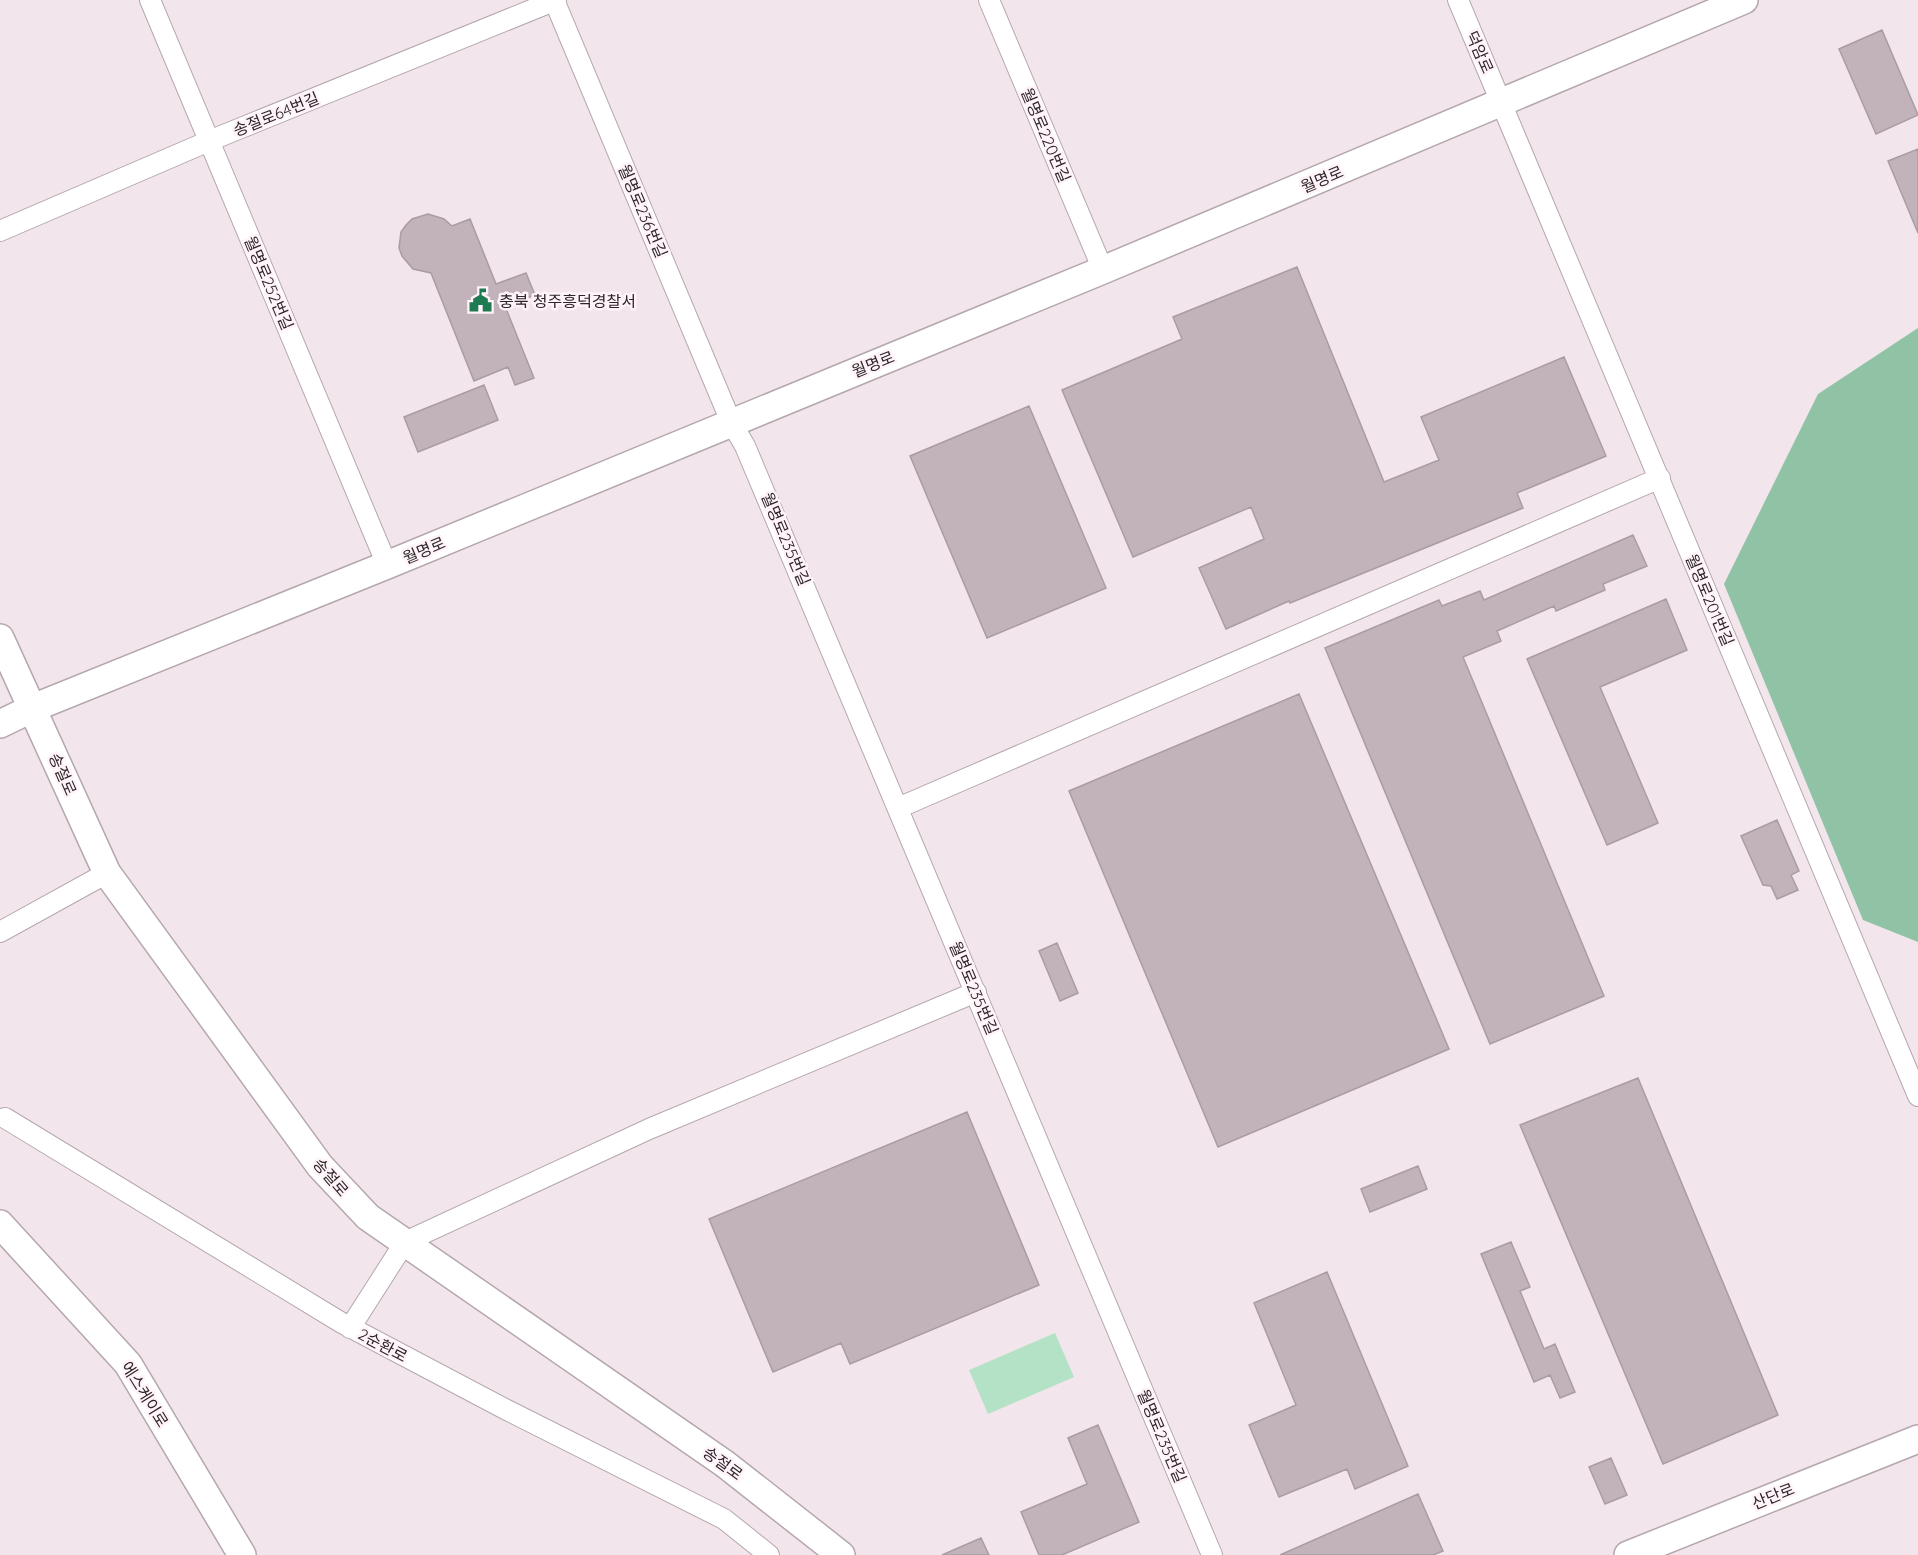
<svg xmlns="http://www.w3.org/2000/svg" width="1918" height="1555" viewBox="0 0 1918 1555" font-family="Quicksand,'Noto Sans KR',sans-serif">
<style>
.green{fill:#b3e2c6}
.forest{fill:#90c3a5}
.building{fill:#c1b3b9;stroke:#a99ca2;stroke-width:1.5}
.lines{fill:none;stroke-linecap:round;stroke-linejoin:round}
.street-casing{stroke:#b4a7ad;stroke-width:22}
.secondary-casing{stroke:#b4a7ad;stroke-width:30}
.street{stroke:#fff;stroke-width:20}
.secondary{stroke:#fff;stroke-width:27}
.labels{text-anchor:middle;dominant-baseline:central;stroke-width:5;stroke-linejoin:round;paint-order:stroke}
.street-label{font-size:16px;fill:#2b2628;stroke:#fff3f9}
.poi-label{font-size:16px;fill:#2b2628;stroke:#fff3f9;text-anchor:start}
</style>
<rect width="100%" height="100%" fill="#f3e5ec"/>
<!-- green -->
<path class="green" d="M1055 1333 1074 1377 988 1414 969 1370Z"/>
<!-- forest -->
<path class="forest" d="M1918 328V942L1863 920 1724 584 1818 394Z"/>
<!-- building -->
<path class="building" d="M1882 30 1918 115 1876 134 1839 49Z
M1918 149V233L1888 161Z
M428 214 444 219 452 226 470 219 496 284 526 273 535 295 505 306 534 378 515 385 508 367 474 381 431 273 413 269 402 256 399 248 401 232 406 225 412 219Z
M1297 267 1384 482 1439 460 1421 417 1564 357 1606 456 1517 493 1523 508 1290 603 1289 601 1226 629 1199 568 1264 539 1251 507 1133 557 1062 390 1182 339 1173 317Z
M484 385 498 420 418 452 404 417Z
M1029 406 1106 588 987 638 910 456Z
M1633 535 1647 566 1603 584 1605 590 1556 611 1554 606 1497 631 1501 641 1463 657 1604 996 1490 1044 1325 648 1439 600 1442 606 1480 591 1484 600Z
M1666 599 1687 650 1600 687 1658 823 1607 845 1527 659Z
M1299 694 1449 1049 1218 1147 1069 791Z
M1777 820 1799 871 1791 875 1798 890 1777 899 1771 886 1763 885 1741 836Z
M1057 943 1078 993 1060 1001 1039 951Z
M1638 1078 1778 1415 1663 1464 1520 1125Z
M967 1112 1039 1285 850 1364 841 1343 773 1372 709 1219Z
M1418 1166 1427 1189 1370 1212 1361 1189Z
M1511 1242 1530 1287 1520 1291 1544 1349 1555 1344 1575 1392 1560 1398 1550 1375 1534 1382 1481 1254Z
M1327 1272 1408 1466 1355 1489 1347 1469 1279 1497 1249 1425 1296 1405 1254 1303Z
M1098 1425 1139 1522 1062 1555H1039L1021 1512 1087 1484 1068 1438Z
M1611 1458 1627 1495 1605 1504 1589 1467Z
M1418 1494 1443 1551 1433 1555H1280Z
M981 1538 989 1555H942Z"/>
<g class="lines">
<defs>
<path id="street" d="M150 0 387 565
M554 0 731 422 745 446 1212 1555
M989 0 1103 270
M1458 0 1918 1096
M0 231 209 141 556 0
M898 808 1660 478
M0 932 107 873
M5 1118 342 1323 505 1409 724 1519 769 1555
M350 1328 405 1242 649 1129 976 992"/>
<path id="secondary" d="M0 638 107 873 320 1166 368 1217 725 1464 841 1555
M0 724 33 708 387 565 1103 270 1744 0
M0 1224 128 1364 242 1555
M1628 1555 1918 1439"/>
</defs>
<!-- street casing -->
<use href="#street" class="street-casing"/>
<!-- secondary casing -->
<use href="#secondary" class="secondary-casing"/>
<!-- street -->
<use href="#street" class="street"/>
<!-- secondary -->
<use href="#secondary" class="secondary"/>
</g>
<!-- icons -->
<defs>
<symbol id="civic-bare" viewBox="-9 -9 18 18"><path d="M-.6-6.5H3V-4.5H.6V-3L4-1V1h2V6H-6V1h2V-1L-.6-3ZM-1.2 2.5V6h2.4V2.5Z" fill="#1e7b51" stroke="#fff3f9" stroke-width="2.5" paint-order="stroke"/></symbol>
</defs>
<g fill-rule="evenodd">
<use href="#civic-bare" x="464" y="284" width="33" height="33"/>
</g>
<g class="labels">
<!-- street labels -->
<g class="street-label">
<text transform="translate(1480 52) rotate(66)">덕암로</text>
<text transform="translate(276 114) rotate(-22)">송절로64번길</text>
<text transform="translate(1046 135) rotate(67)">월명로220번길</text>
<text transform="translate(1322 179) rotate(-23)">월명로</text>
<text transform="translate(643 211) rotate(67)">월명로236번길</text>
<text transform="translate(269 283) rotate(67)">월명로252번길</text>
<text transform="translate(873 364) rotate(-22)">월명로</text>
<text transform="translate(786 539) rotate(67)">월명로235번길</text>
<text transform="translate(424 550) rotate(-23)">월명로</text>
<text transform="translate(1710 600) rotate(67)">월명로201번길</text>
<text transform="translate(63 774) rotate(66)">송절로</text>
<text transform="translate(974 988) rotate(67)">월명로235번길</text>
<text transform="translate(331 1177) rotate(49)">송절로</text>
<text transform="translate(383 1345) rotate(28)">2순환로</text>
<text transform="translate(145 1394) rotate(58)">에스케이로</text>
<text transform="translate(1162 1436) rotate(67)">월명로235번길</text>
<text transform="translate(723 1463) rotate(36)">송절로</text>
<text transform="translate(1773 1496) rotate(-22)">산단로</text>
</g>
<!-- poi labels -->
<g class="poi-label">
<text x="499" y="301">충북 청주흥덕경찰서</text>
</g>
</g>
</svg>
